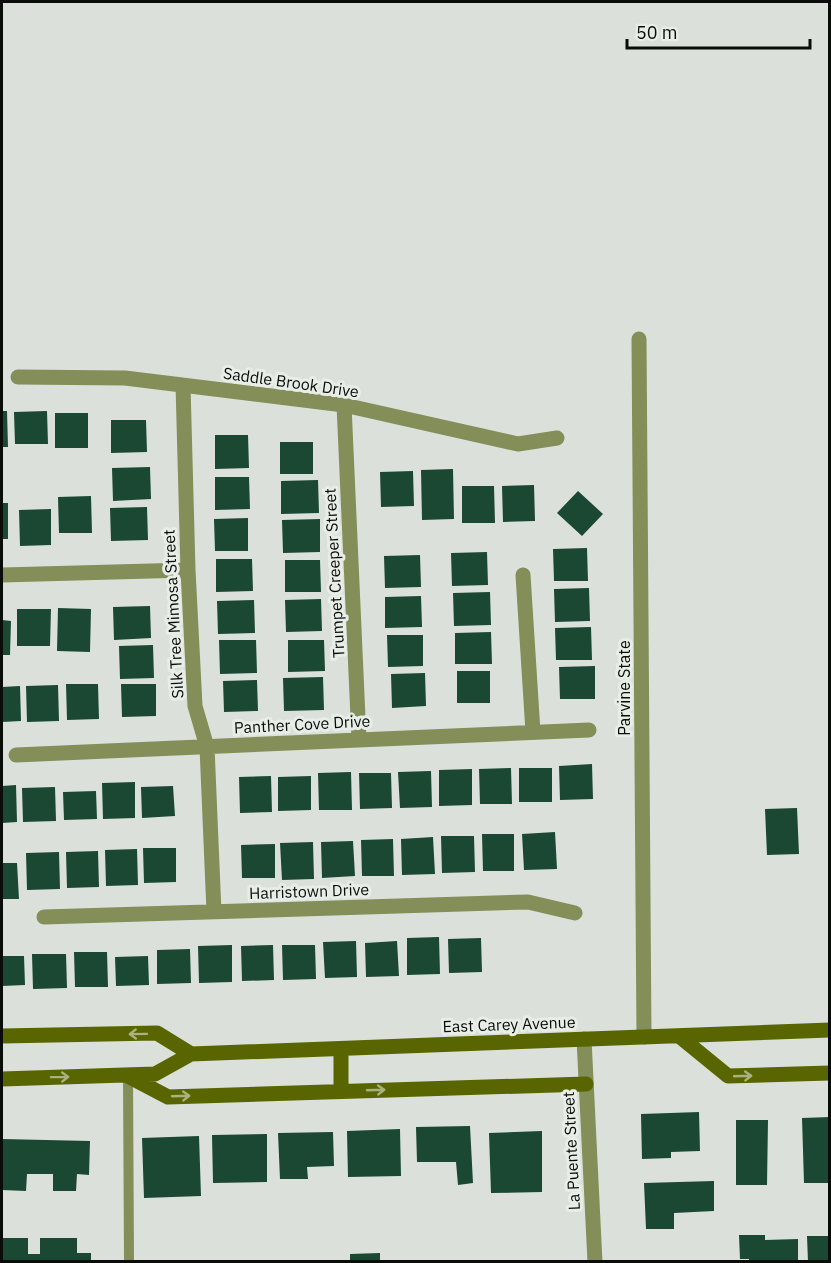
<svg xmlns="http://www.w3.org/2000/svg" width="831" height="1263" viewBox="0 0 831 1263" font-family="'IBM Plex Sans',sans-serif">
<style>
.building{fill:#1a4832}
.lines{fill:none;stroke-linecap:round;stroke-linejoin:round}
.service{stroke:#838e59;stroke-width:10}
.minor{stroke:#838e59;stroke-width:15}
.secondary{stroke:#596600;stroke-width:15}
.oneway{stroke:#a8b17f}
.labels{text-anchor:middle;dominant-baseline:central;stroke-width:6;stroke-linejoin:round;paint-order:stroke}
.street-label{font-size:16px;fill:#0a0c0a;stroke:#e8eee7}
</style>
<rect width="100%" height="100%" fill="#dbe1da"/>
<!-- building -->
<path class="building" d="M2 411H7L8 447H2Z
M47 411 48 444H15L14 412Z
M55 413H88V448H55Z
M111 420H146L147 452 111 453Z
M215 435H248L249 468 215 469Z
M280 442H313V474H280Z
M150 467 151 499 113 501 112 468Z
M453 469 454 519 422 520 421 470Z
M413 471 414 506 381 507 380 472Z
M215 477H249L250 509 215 510Z
M318 480 319 513 281 514V481Z
M534 485 535 521 503 522 502 486Z
M462 486H494L495 523H462Z
M578 491 603 514 582 536 557 513Z
M91 496 92 533H59L58 497Z
M2 503H8V539H2Z
M147 507 148 540 111 541 110 508Z
M51 509V545L20 546 19 510Z
M248 518V551H215L214 519Z
M320 519V552L283 553 282 520Z
M587 548 588 581H554L553 549Z
M487 552 488 585 452 586 451 553Z
M420 555 421 587 385 588 384 556Z
M216 559H252L253 591 216 592Z
M285 560H320L321 592H285Z
M589 588 590 621 555 622 554 589Z
M490 592 491 625 454 626 453 593Z
M421 596 422 627 385 628V597Z
M321 599 322 631 286 632 285 600Z
M254 600 255 633 218 634 217 601Z
M150 606 151 638 114 640 113 607Z
M58 608 91 609 90 652 57 651Z
M17 609H51L50 646H17Z
M2 620 11 621 10 655H2Z
M591 627 592 660H556L555 628Z
M491 632 492 664H455V633Z
M387 635H423V666L388 667Z
M219 640H256L257 673 220 674Z
M288 640H324L325 671 288 672Z
M153 645 154 678 120 679 119 646Z
M595 666V699H560L559 667Z
M457 671H490V703H457Z
M425 673 426 706 392 708 391 674Z
M323 677 324 710 284 711 283 678Z
M257 680 258 711 224 712 223 681Z
M66 684H98L99 719 67 720Z
M121 684H156V716L122 717Z
M58 685 59 721 27 722 26 686Z
M20 686 21 721 2 722V687Z
M592 764 593 799 560 800 559 766Z
M511 768 512 804H480L479 769Z
M519 768H552V802H519Z
M472 769V805L439 806V770Z
M431 771 432 807 400 808 398 772Z
M351 772 352 810H319L318 773Z
M359 773H391L392 808 360 809Z
M271 776 272 812 240 813 239 777Z
M311 776V810L278 811V777Z
M135 782V818L103 819 102 783Z
M16 785 17 822 2 823V786Z
M173 786 175 816 142 818 141 787Z
M55 787 56 821 23 822 22 788Z
M96 791 97 819 64 820 63 792Z
M797 808 799 854 767 855 765 809Z
M555 832 557 869 524 870 522 834Z
M482 834H514V871H483Z
M441 836H474L475 872 442 873Z
M433 837 435 874 402 875 401 839Z
M393 839 394 876H362L361 840Z
M353 841 355 876 322 878 321 842Z
M313 842 314 879 282 880 280 843Z
M275 844V878H242L241 845Z
M143 848H176V882L144 883Z
M137 849 138 885 106 886 105 850Z
M98 851 99 887 67 888 66 852Z
M59 852 60 889 27 890 26 853Z
M2 863H17L19 899H2Z
M439 937 440 974 407 975V938Z
M481 938 482 972 449 973 448 939Z
M356 941 357 977 325 978 323 942Z
M397 941 399 976 366 977 365 943Z
M232 945V982L199 983 198 946Z
M273 945 274 980 242 981 241 946Z
M282 945H315L316 979 283 980Z
M190 949 191 983 157 984V950Z
M74 952H107L108 987H75Z
M32 954H66L67 988 33 989Z
M2 956H24L25 985 2 986Z
M148 956 149 985 116 986 115 957Z
M699 1112 700 1151 671 1152V1158L642 1159 641 1114Z
M830 1117V1183H804L802 1118Z
M736 1120H768L767 1185H736Z
M470 1126 473 1183 458 1185 456 1162H417L416 1127Z
M400 1129 401 1176 348 1177 347 1131Z
M542 1131V1192L491 1193 489 1133Z
M333 1132 334 1166 307 1167 308 1179H280L278 1133Z
M267 1134V1182L213 1183 212 1135Z
M199 1136 201 1196 144 1198 142 1138Z
M2 1139 90 1141 89 1175 77 1174 76 1191H53V1174H27L26 1191 2 1190Z
M714 1181V1211L674 1213V1229H646L644 1183Z
M739 1235H765V1240L798 1239V1262H749V1259H740Z
M807 1236H830V1262H808Z
M2 1238H28V1254H40V1238H77V1253H91V1262H2Z
M380 1253V1262H350V1254Z"/>
<g class="lines">
<!-- service -->
<path class="service" d="M128 1076 129 1262"/>
<!-- minor -->
<path class="minor" d="M639 339 644 1037
M18 377 125 378 344 405 518 444 557 438
M183 385 188 570 195 706 207 747 214 912
M344 405 359 740
M2 575 188 570
M523 575 533 732
M16 755 589 730
M44 917 528 902 575 913
M584 1039 595 1262"/>
<!-- secondary -->
<path class="secondary" d="M2 1036 157 1033 191 1054
M679 1036 728 1076 830 1073
M341 1049V1091
M128 1076 168 1097 586 1084
M2 1079 155 1074 191 1054 830 1030"/>
</g>
<!-- one-way arrows -->
<defs><path id="oneway-shaft" d="M-6 0H5M1.5-3L5.5 0L1.5 3" fill="none" stroke-width="1.6" stroke-linecap="round" stroke-linejoin="round" transform="scale(1.5)"/></defs>
<g class="oneway">
<use href="#oneway-shaft" transform="translate(138 1034) rotate(179)"/>
<use href="#oneway-shaft" transform="translate(743 1076) rotate(-2)"/>
<use href="#oneway-shaft" transform="translate(60 1077) rotate(-1)"/>
<use href="#oneway-shaft" transform="translate(376 1090) rotate(-2)"/>
<use href="#oneway-shaft" transform="translate(181 1096) rotate(-2)"/>
</g>
<g class="labels">
<!-- street labels -->
<g class="street-label">
<text transform="translate(291 382) rotate(8)">Saddle Brook Drive</text>
<text transform="translate(334 573) rotate(-93)">Trumpet Creeper Street</text>
<text transform="translate(173 614) rotate(-93)">Silk Tree Mimosa Street</text>
<text transform="translate(624 688) rotate(-90)">Parvine State</text>
<text transform="translate(302 724) rotate(-3)">Panther Cove Drive</text>
<text transform="translate(309 891) rotate(-2)">Harristown Drive</text>
<text transform="translate(509 1024) rotate(-2)">East Carey Avenue</text>
<text transform="translate(571 1151) rotate(-93)">La Puente Street</text>
</g>
</g>
<!-- border -->
<rect width="831" height="1263" fill="none" stroke="#0a0c0a" stroke-width="6"/>
<!-- scale -->
<path d="M627 39v9h183v-9" fill="none" stroke="#0a0c0a" stroke-width="3"/>
<text x="636" y="39" font-size="18" fill="#0a0c0a" stroke="#e8eee7" stroke-width="4.5" paint-order="stroke">50 m</text>
</svg>
